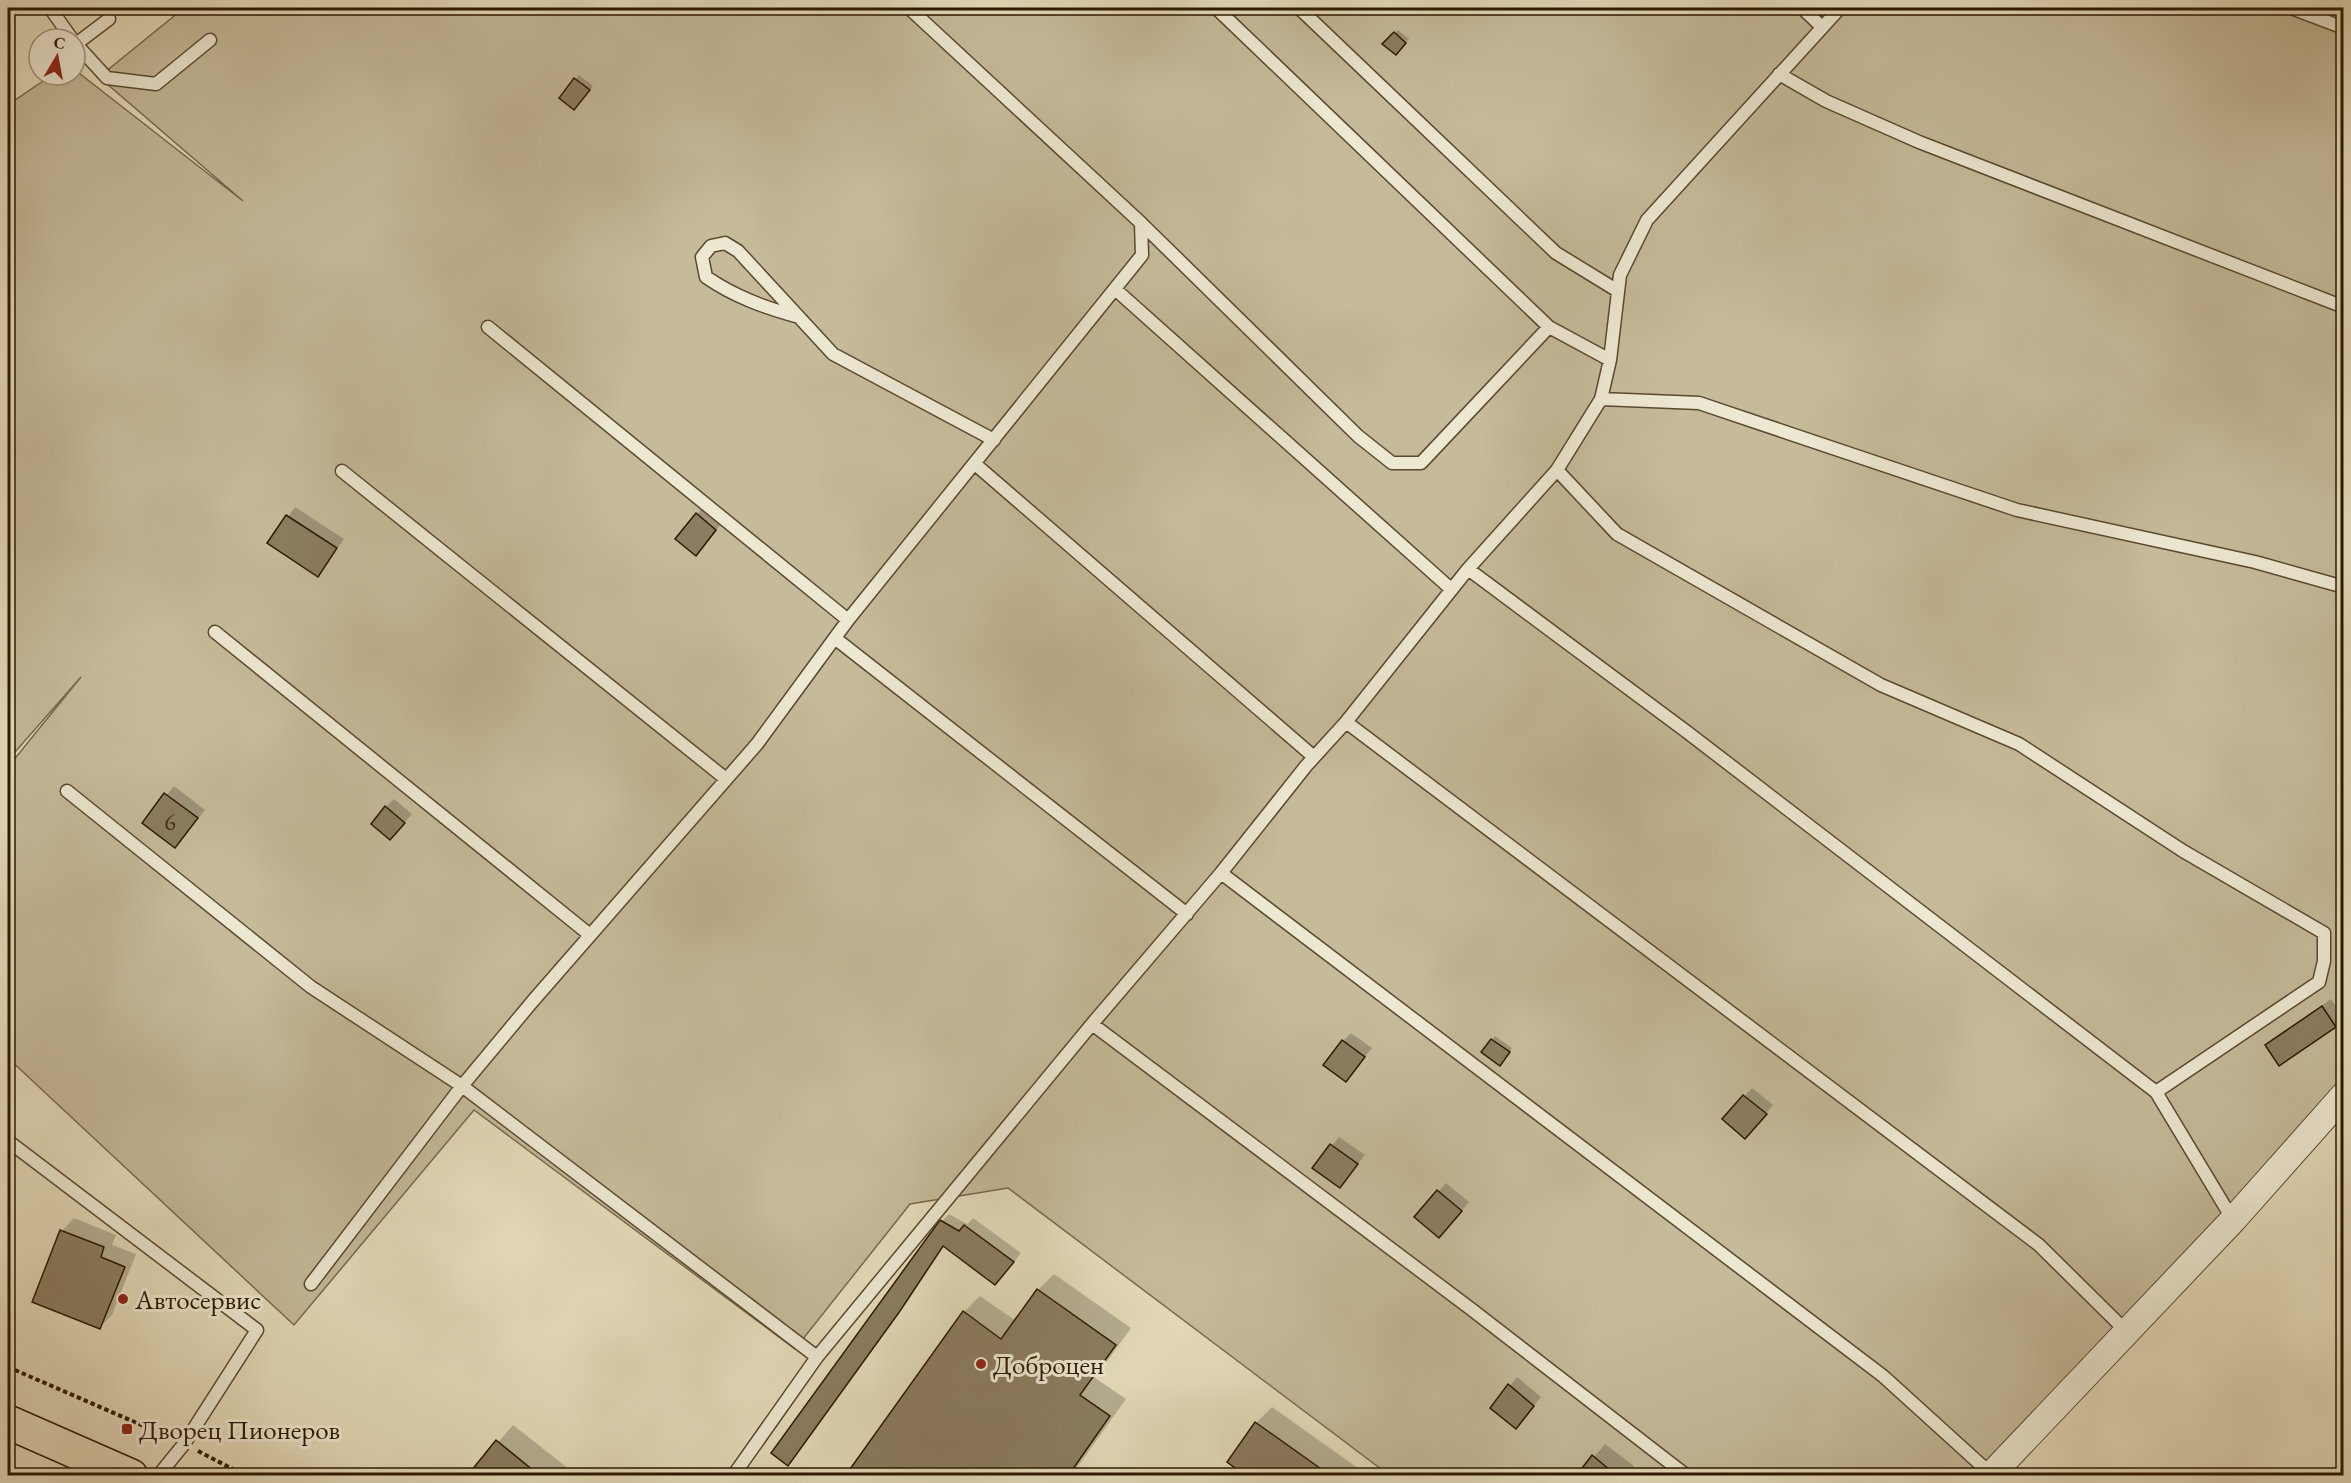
<svg xmlns="http://www.w3.org/2000/svg" width="2351" height="1483" viewBox="0 0 2351 1483" font-family="'EB Garamond',serif">
<style>
.green{fill:#c5ba9a;stroke:#78694d;stroke-width:1.5}
.shadow{fill:#0003}
.building{fill:#8b7d61;stroke:#2b1800;stroke-width:1.5}
.lines{fill:none;stroke-linecap:round;stroke-linejoin:round}
.lane-casing{stroke:#59492e;stroke-width:15}
.street-casing{stroke:#59492e;stroke-width:28}
.primary-casing{stroke:#2b1800;stroke-width:36}
.path{stroke:#2b1800;stroke-width:4;stroke-dasharray:4.5 3;stroke-linecap:butt}
.lane{stroke:#ede8d2;stroke-width:12}
.street{stroke:#ede8d2;stroke-width:26}
.primary{stroke:#e4dbba;stroke-width:33}
.poi-dot{fill:#8f2418;stroke:#ede8d2;stroke-width:2}
.labels{text-anchor:middle;dominant-baseline:central;stroke-width:6;stroke-linejoin:round;paint-order:stroke}
.number-label{font-size:24px;fill:#433118}
.poi-label{font-size:27px;fill:#2b1800;stroke:#ede8d2;text-anchor:start}
</style>
<rect width="100%" height="100%" fill="#e4dbba"/>
<filter id="stains"><feTurbulence type="fractalNoise" baseFrequency=".00333" numOctaves="4"/><feColorMatrix values="0 0 0 0 .2 0 0 0 0 .09 0 0 0 0 .02 0 0 0 .5 -.17"/></filter>
<radialGradient id="worn" r=".72"><stop offset=".6" stop-color="#630" stop-opacity="0"/><stop offset="1" stop-color="#630" stop-opacity=".3"/></radialGradient>
<!-- green -->
<path class="green" d="M184 8H2343V1087L1986 1475H1389L1008 1188 910 1204 795 1349 474 1110 294 1325 8 1058V767L81 677 8 760V105L52 75H75V70L243 201 99 77Z"/>
<!-- shadow -->
<path class="shadow" d="M2331 8H2344V12Z
M1398 30 1409 39 1395 53 1385 44Z
M579 75 593 86 578 104 561 98Z
M705 506 723 521 704 546 697 514Z
M295 507 344 539 318 575 269 543Z
M174 786 205 810 175 847 144 823Z
M394 799 412 814 398 830 386 807Z
M2331 999 2344 1018 2280 1063 2267 1045Z
M1351 1033 1372 1048 1346 1080 1343 1041Z
M1495 1036 1512 1048 1503 1060 1483 1052Z
M1752 1088 1773 1105 1753 1129 1724 1119Z
M1339 1137 1365 1155 1340 1186 1314 1168Z
M1446 1183 1469 1202 1447 1228 1416 1217Z
M949 1214 967 1224 973 1218 1021 1253 1003 1276 945 1245 907 1302 788 1464 942 1221Z
M74 1218 116 1235 112 1245 136 1254 112 1315 100 1327 62 1231Z
M1054 1274 1131 1328 1095 1378 1126 1399 1071 1476H847L964 1312 980 1296 1016 1321 1038 1290Z
M1517 1377 1541 1397 1523 1419 1492 1408Z
M1272 1407 1369 1476H1249L1229 1461 1256 1423Z
M513 1425 578 1476H469Z
M1605 1444 1634 1466 1627 1476H1578Z"/>
<!-- building -->
<path class="building" d="M1394 32 1406 43 1396 55 1382 44Z
M574 78 590 90 574 110 559 98Z
M696 513 716 530 696 556 675 539Z
M286 515 337 548 318 577 267 543Z
M164 793 198 818 175 848 142 823Z
M385 806 405 823 390 840 371 824Z
M2322 1006 2336 1027 2279 1066 2265 1045Z
M1491 1039 1510 1052 1500 1066 1481 1052Z
M1342 1040 1365 1057 1346 1082 1323 1065Z
M1743 1095 1767 1114 1745 1139 1722 1119Z
M1330 1144 1358 1164 1340 1188 1312 1168Z
M1437 1190 1462 1211 1439 1238 1414 1217Z
M940 1220 959 1231 964 1225 1014 1262 995 1285 943 1246 900 1311 788 1466 771 1453Z
M60 1230 104 1247 101 1257 125 1267 100 1329 32 1302Z
M1037 1289 1116 1345 1080 1395 1110 1416 1068 1476H845L963 1311 1001 1339Z
M1508 1384 1534 1406 1516 1429 1490 1408Z
M1255 1422 1331 1476H1246L1227 1462Z
M496 1440 540 1476H467Z
M1592 1455 1617 1476H1576Z"/>
<g class="lines">
<defs>
<path id="lane" d="M50 8 72 39
M1216 8 1549 327 1610 360
M1299 8 1556 253 1618 291
M1802 8 1821 26
M2291 8 2344 28
M75 43 107 78 156 84 210 40
M76 44 109 19
M1779 74 1826 101 1919 142 2344 307
M1141 223 1358 436 1392 463H1421L1549 327
M1115 289 1451 589
M799 317C766 308 735 297 706 277L702 257 711 246 725 243 738 251 833 354 994 440
M488 327 848 620
M1601 399 1699 403 2017 510 2255 562 2344 587
M975 464 1314 757
M1557 470 1617 534 1881 685 2019 744 2183 851 2324 933V961L2319 982 2156 1092
M342 471 726 779
M1468 569 1687 732 2156 1092 2233 1220
M215 632 590 935
M836 639 1187 914
M1346 722 2039 1245 2126 1331
M67 791 311 987 462 1086 817 1357
M1221 873 1883 1376 1991 1474
M1092 1024 1471 1309 1687 1476
M8 1141 257 1330 184 1444 158 1476
M311 1284 462 1086 532 1002 757 744 848 620 1142 255 1141 223 909 8
M733 1476 817 1357 1092 1024 1221 873 1306 766 1346 722 1468 569 1557 470 1601 399 1610 360 1620 275 1647 220 1840 8"/>
<path id="street" d="M1990 1476 2233 1220 2344 1095"/>
<path id="primary" d="M8 1422 131 1476"/>
</defs>
<!-- lane casing -->
<use href="#lane" class="lane-casing"/>
<!-- street casing -->
<use href="#street" class="street-casing"/>
<!-- primary casing -->
<use href="#primary" class="primary-casing"/>
<!-- path -->
<path class="path" d="M8 1367 169 1437
M198 1451 246 1476
M8 1467 28 1476"/>
<!-- lane -->
<use href="#lane" class="lane"/>
<!-- street -->
<use href="#street" class="street"/>
<!-- primary -->
<use href="#primary" class="primary"/>
</g>
<!-- markers -->
<g class="poi-dot">
<circle cx="123" cy="1299" r="6"/>
<circle cx="981" cy="1364" r="6"/>
<rect x="121" y="1423" width="12" height="12" rx="3"/>
</g>
<g class="labels">
<!-- number labels -->
<g class="number-label">
<text x="170" y="821">6</text>
</g>
<!-- poi labels -->
<g class="poi-label">
<text x="135" y="1299">Автосервис</text>
<text x="993" y="1364">Доброцен</text>
<text x="139" y="1429">Дворец Пионеров</text>
</g>
</g>
<!-- margin -->
<rect width="2351" height="1483" fill="none" stroke="#e4dbba" stroke-width="30"/>
<rect x="9" y="9" width="2333" height="1465" fill="none" stroke="#2b1800" stroke-width="3"/>
<rect x="15" y="15" width="2321" height="1453" fill="none" stroke="#2b1800" stroke-width="1.5"/>
<!-- north arrow -->
<g transform="translate(57 57) rotate(10)"><circle r="28" fill="#ede8d2" stroke="#9f957e" stroke-width="1.5"/>
<path d="M0-4.5L10 22L0 15L-10 22Z" fill="#8f2418"/>
<text y="-9" font-size="16" font-weight="bold" text-anchor="middle" fill="#2b1800">С</text>
</g>
<rect width="100%" height="100%" filter="url(#stains)"/>
<rect width="100%" height="100%" fill="url(#worn)"/>
</svg>
